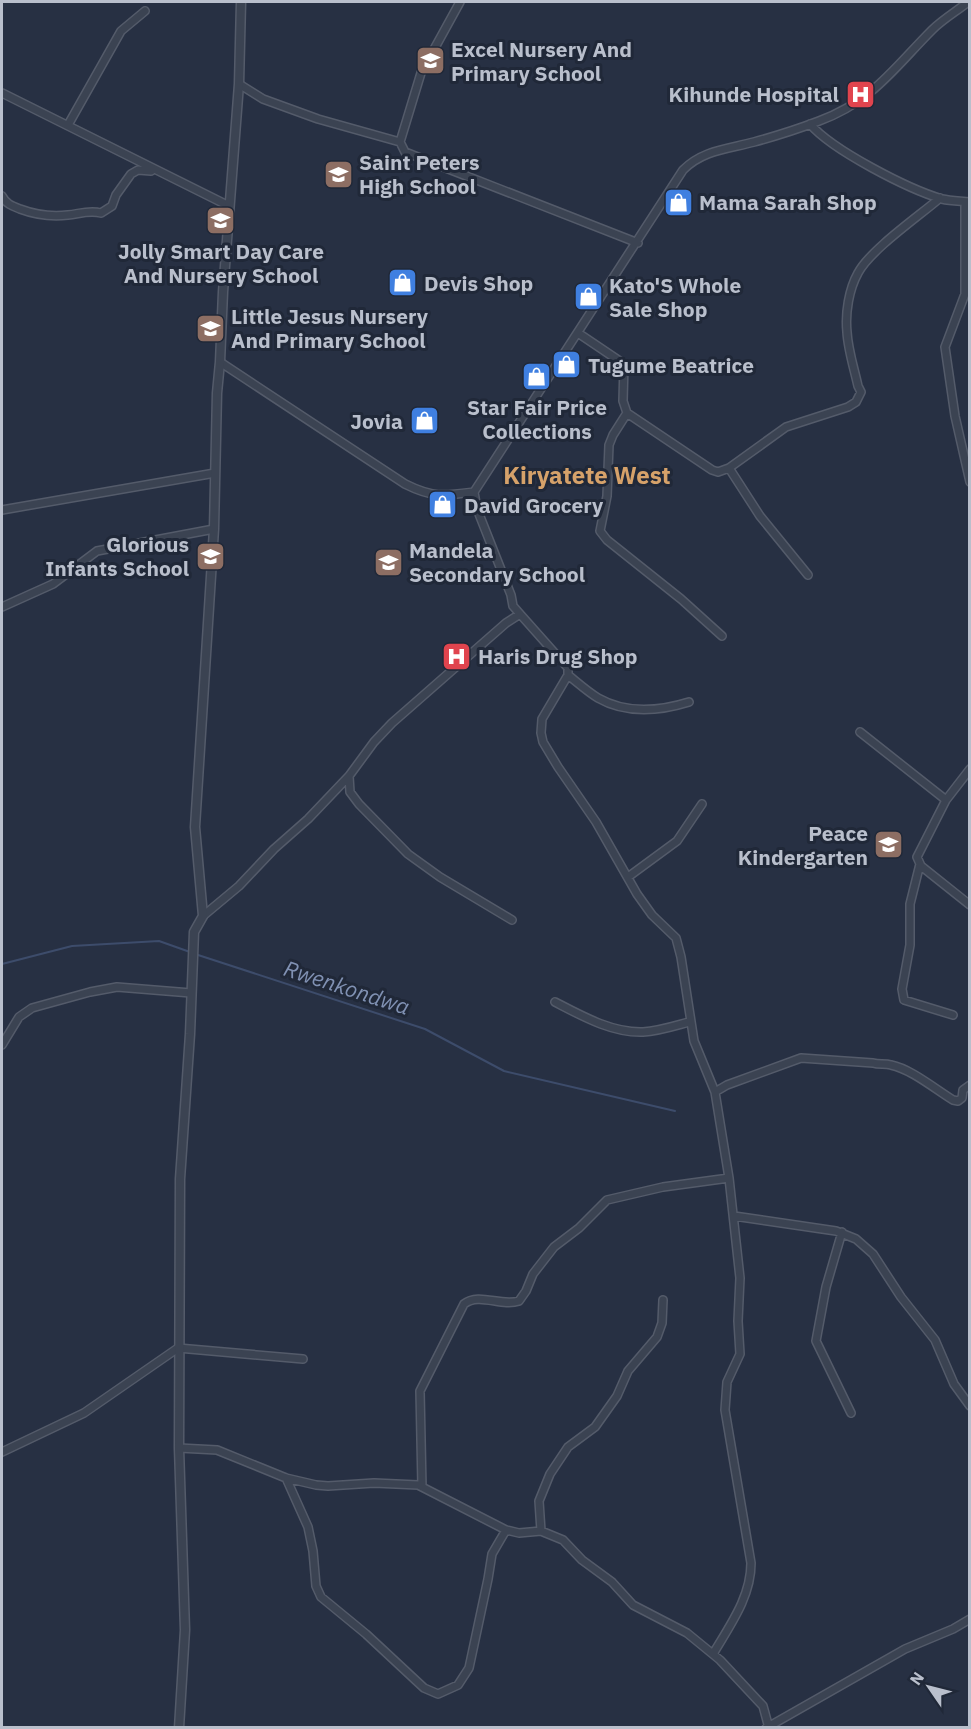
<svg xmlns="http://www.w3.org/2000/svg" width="971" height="1729" viewBox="0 0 971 1729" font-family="'IBM Plex Sans',sans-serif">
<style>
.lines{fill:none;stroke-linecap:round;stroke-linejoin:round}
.stream{stroke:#3d4c6b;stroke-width:2}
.minor-casing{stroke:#545b6a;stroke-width:10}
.tertiary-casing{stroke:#545b6a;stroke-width:11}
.minor{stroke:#3b4352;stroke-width:7}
.tertiary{stroke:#3b4352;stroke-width:8}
.labels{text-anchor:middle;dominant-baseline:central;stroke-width:6;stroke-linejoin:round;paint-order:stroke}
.poi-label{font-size:21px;font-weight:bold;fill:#b9bfcc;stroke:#202838;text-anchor:start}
.water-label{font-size:22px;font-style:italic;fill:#8091b3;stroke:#202838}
.quarter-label{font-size:24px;font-weight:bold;fill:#d6a26a;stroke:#202838}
</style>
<rect width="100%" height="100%" fill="#273043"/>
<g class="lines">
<!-- stream -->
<path class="stream" d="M195 954 425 1029 504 1071 675 1111
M2 964 72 946 159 941 190 952"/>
<defs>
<path id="minor" d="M239 84 263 99 318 119 400 142 405 152 638 243
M2 93 229 206
M810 124C832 150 908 189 942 199 951 201 961 201 970 202
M68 125 121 31 145 11
M400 142 421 73 460 2
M2 196C6 204 12 206 20 209 36 215 51 217 68 215 79 214 89 210 101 213L112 206 116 195 131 174 138 170 151 171
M965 202V294L945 347 955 416 970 482
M578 333 624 364 623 401 627 413 712 470 718 472 729 468 786 427 848 407 856 402 861 392 858 386C854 368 848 350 847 332 845 313 849 289 858 273 870 250 919 216 940 198
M220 362 405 484C433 498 444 496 474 492
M627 413 613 435 609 445 607 496 600 531 607 540 681 599 722 636
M729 468 760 516 808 575
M2 510 215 473
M2 607 53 584 97 551 214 529
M520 614 568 668V675L542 719 541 733 543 742 558 767 596 822 637 894 652 915 676 938 681 957 694 1041 715 1092 729 1178 740 1278 738 1321 740 1354 727 1382 725 1410 751 1563C751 1597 730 1625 713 1654
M568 675C578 683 588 692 598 698 626 714 660 711 689 702
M860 732 946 800
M970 769 946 800 917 857 921 866 970 905
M349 776 350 792 359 804 408 854 440 877 512 920
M920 864 910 904V945L902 989 904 1000 953 1015
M628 877 677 841 702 804
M203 916 239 886 274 849 308 819 349 776 374 742 392 723 506 623 520 614 513 606 511 595 477 509 474 492 683 170C703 150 728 149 754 142 776 136 798 129 819 121 873 101 894 68 932 30 943 19 957 11 968 2
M555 1002C582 1016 612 1033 643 1032 659 1031 674 1026 689 1022
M2 1045 19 1017 32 1008 90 992 117 987 191 993
M715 1092 727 1085 801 1058 873 1063C879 1065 885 1063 891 1065 911 1069 935 1089 953 1100L958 1101 962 1098 963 1090 970 1085
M734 1216 836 1231 856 1239 873 1254 901 1297 935 1340 954 1384 970 1406
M842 1232 826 1287 816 1341 851 1413
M179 1448 217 1450 286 1478 316 1485 328 1486 374 1483 418 1485 506 1530 519 1533 541 1531 563 1540 582 1560 612 1582 633 1605 687 1633 720 1660 763 1706 769 1728
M2 1452 84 1413 178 1348 303 1359
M286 1478 308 1527 313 1551 316 1586 321 1597 366 1634 424 1688 438 1694 458 1685 469 1668 488 1579 492 1554 506 1530
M422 1487 420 1391 464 1304C479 1292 501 1307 519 1301L526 1291 533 1274 554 1247 579 1228 607 1200 663 1187 729 1178
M541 1531 539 1501 550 1474 568 1447 595 1427 617 1396 628 1371 657 1337 662 1323 663 1300
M766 1728 905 1649 953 1629 970 1619"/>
<path id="tertiary" d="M179 1728 185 1630 179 1448 180 1179 190 1034 194 932 203 916 195 827 214 529 217 393 220 362 223 292 239 84 241 2"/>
</defs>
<!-- minor casing -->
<use href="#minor" class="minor-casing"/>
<!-- tertiary casing -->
<use href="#tertiary" class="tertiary-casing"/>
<!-- minor -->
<use href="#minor" class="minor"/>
<!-- tertiary -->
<use href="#tertiary" class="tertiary"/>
</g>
<!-- icons -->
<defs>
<symbol id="school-square" viewBox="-11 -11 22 22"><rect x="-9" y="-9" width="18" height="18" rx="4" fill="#8d6e63" stroke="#202838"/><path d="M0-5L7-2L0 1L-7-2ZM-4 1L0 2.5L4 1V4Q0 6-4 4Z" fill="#fff"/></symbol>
<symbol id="hospital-square" viewBox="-11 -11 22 22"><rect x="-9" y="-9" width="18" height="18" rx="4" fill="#e0444e" stroke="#202838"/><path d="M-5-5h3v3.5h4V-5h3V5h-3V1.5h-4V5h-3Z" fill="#fff"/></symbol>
<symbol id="shop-square" viewBox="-11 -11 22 22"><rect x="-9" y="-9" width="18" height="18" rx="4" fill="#3f7fe0" stroke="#202838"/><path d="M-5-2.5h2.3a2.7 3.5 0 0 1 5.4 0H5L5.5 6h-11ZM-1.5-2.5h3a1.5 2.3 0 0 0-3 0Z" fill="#fff"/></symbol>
</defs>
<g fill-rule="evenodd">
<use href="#school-square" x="414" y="44" width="33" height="33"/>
<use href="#hospital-square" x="844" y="78" width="33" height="33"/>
<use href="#school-square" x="322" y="158" width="33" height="33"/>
<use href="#shop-square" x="662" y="186" width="33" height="33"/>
<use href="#school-square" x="204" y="204" width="33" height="33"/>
<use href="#shop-square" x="386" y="266" width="33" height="33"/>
<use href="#shop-square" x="572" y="280" width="33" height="33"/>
<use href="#school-square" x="194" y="312" width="33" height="33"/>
<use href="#shop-square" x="550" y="348" width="33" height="33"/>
<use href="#shop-square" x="520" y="360" width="33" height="33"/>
<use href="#shop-square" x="408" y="404" width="33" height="33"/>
<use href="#shop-square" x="426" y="488" width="33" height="33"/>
<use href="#school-square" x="194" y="540" width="33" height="33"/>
<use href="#school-square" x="372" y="546" width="33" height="33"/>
<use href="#hospital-square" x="440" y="640" width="33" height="33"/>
<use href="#school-square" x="872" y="828" width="33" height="33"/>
</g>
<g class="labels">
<!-- poi labels -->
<g class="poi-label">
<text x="451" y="49">Excel Nursery And<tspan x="451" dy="24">Primary School</tspan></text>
<text x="839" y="94" text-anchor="end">Kihunde Hospital</text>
<text x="359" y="162">Saint Peters<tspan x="359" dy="24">High School</tspan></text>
<text x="699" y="202">Mama Sarah Shop</text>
<text x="221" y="251" text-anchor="middle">Jolly Smart Day Care<tspan x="221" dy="24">And Nursery School</tspan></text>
<text x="424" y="283">Devis Shop</text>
<text x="609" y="285">Kato'S Whole<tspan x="609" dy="24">Sale Shop</tspan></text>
<text x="231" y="316">Little Jesus Nursery<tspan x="231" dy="24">And Primary School</tspan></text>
<text x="588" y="365">Tugume Beatrice</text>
<text x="537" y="407" text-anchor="middle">Star Fair Price<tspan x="537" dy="24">Collections</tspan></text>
<text x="403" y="421" text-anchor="end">Jovia</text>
<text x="464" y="505">David Grocery</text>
<text x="189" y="544" text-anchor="end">Glorious<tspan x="189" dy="24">Infants School</tspan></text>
<text x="409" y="550">Mandela<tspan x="409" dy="24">Secondary School</tspan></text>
<text x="478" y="656">Haris Drug Shop</text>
<text x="868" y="833" text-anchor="end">Peace<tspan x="868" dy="24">Kindergarten</tspan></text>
</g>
<!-- water labels -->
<g class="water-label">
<text transform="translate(347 987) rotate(18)">Rwenkondwa</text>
</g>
<!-- quarter labels -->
<g class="quarter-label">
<text x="587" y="475">Kiryatete West</text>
</g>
</g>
<!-- border -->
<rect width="971" height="1729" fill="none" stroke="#b9bfcc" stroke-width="6"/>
<!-- north arrow -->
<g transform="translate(929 1687) rotate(305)" stroke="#202838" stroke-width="4.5" paint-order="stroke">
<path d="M0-4.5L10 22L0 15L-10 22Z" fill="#b9bfcc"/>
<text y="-9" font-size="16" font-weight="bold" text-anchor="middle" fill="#b9bfcc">N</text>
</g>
</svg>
